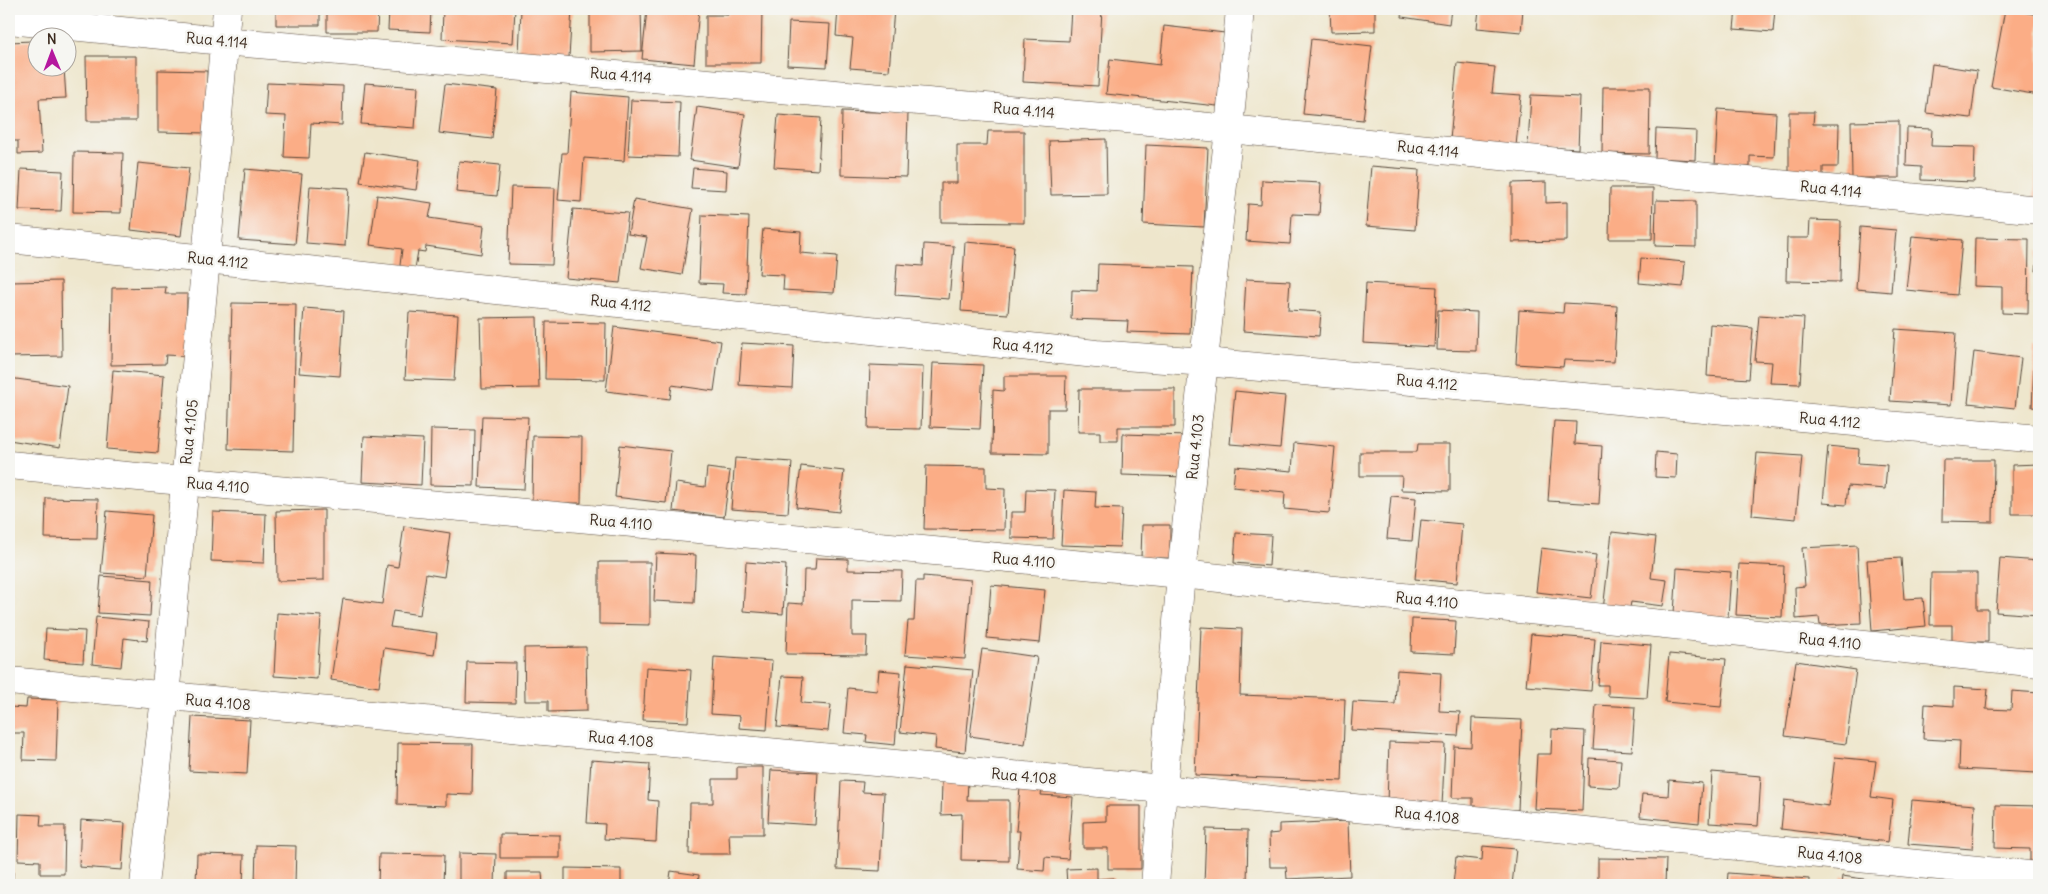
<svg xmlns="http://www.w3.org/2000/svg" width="2048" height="894" viewBox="0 0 2048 894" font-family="Delius,sans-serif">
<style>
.building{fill:#fbad86}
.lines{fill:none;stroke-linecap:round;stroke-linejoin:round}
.street-casing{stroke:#564638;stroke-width:29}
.street{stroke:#fff;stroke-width:28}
.labels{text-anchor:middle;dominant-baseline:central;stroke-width:5;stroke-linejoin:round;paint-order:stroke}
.street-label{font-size:15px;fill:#3b2a1e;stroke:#f6f6f2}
</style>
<rect width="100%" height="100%" fill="#f6f6f2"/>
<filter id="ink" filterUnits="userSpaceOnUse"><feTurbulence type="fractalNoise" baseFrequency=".02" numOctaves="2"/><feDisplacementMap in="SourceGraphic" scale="10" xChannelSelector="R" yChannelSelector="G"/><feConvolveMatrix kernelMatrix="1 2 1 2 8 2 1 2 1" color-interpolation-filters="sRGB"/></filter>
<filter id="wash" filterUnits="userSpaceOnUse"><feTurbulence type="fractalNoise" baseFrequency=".0096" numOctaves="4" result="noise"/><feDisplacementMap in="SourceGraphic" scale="20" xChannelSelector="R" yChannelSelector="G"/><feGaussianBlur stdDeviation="1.12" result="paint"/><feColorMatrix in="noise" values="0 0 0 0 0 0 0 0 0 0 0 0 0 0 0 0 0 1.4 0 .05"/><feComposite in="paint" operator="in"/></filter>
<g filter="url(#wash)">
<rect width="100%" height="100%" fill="#eee6cc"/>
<g id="blocks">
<!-- building -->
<path class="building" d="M276 9H320V25H276Z
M327 9H378L377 32H327Z
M389 9H431L430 32 388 30Z
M443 9H515L513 43 442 39Z
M521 9H572L569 57 519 54Z
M590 9H641L642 51 590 52Z
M647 9H699L694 64 642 59Z
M729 9H762L761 63H706V15H728Z
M838 9H894L889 71 850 68 853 38 836 36Z
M1071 9H1102L1098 86 1023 82 1025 39 1069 41Z
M1330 9H1375V31L1331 32Z
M1403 9H1451L1449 24 1402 17Z
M1479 9H1523L1521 32 1477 28Z
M1736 9H1775L1773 32 1734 29Z
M2005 9 2039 15V95L1991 87Z
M789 22 830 24 827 67 787 65Z
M1164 26 1225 33 1217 106 1106 94 1110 59 1160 65Z
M1311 39 1372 46 1363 120 1303 114Z
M32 41 33 63H38V68H64L66 98 39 99 42 153 18 154V141H9V42Z
M86 56H136V121H87Z
M1457 63 1495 67 1492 93 1521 95 1516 146 1450 140Z
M1932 64 1977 71 1971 118 1926 113Z
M158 70 207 71V133L158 132Z
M267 83 343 86 342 125 311 123 309 158 284 157 286 116 265 115Z
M365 83 418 87 415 128 361 124Z
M445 84 497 90 492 139 439 133Z
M1603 87H1650L1649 154 1602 153Z
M571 92 628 97 624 161 584 158 581 202 558 200 562 153H567Z
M1531 95 1580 97 1578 149 1528 146Z
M631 100 680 102 678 157 628 155Z
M697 107 745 114 738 167 690 160Z
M1718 109 1776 113 1774 157 1750 156V167L1715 166Z
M842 111 908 113 906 177 841 175Z
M1789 112H1814L1813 124H1839L1838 167H1823V178H1789Z
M778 115 821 118 818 170 774 167Z
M1899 121V178H1852L1851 122Z
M1907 128 1932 129 1931 146 1975 147 1974 182 1921 180V167L1906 166Z
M1656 129 1696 131 1695 160 1655 158Z
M988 131H1024V223L941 222V183H957V145H987Z
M1106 139 1107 194 1051 195 1049 141Z
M1146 145 1208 148 1204 227 1143 224Z
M2038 145H2039V200L2034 199Z
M74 152 123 153 121 213 73 212Z
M365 152 420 160 416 190 360 182Z
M459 161 500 165 497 196 456 192Z
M138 163 189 168 181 236 131 230Z
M1371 166 1419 170 1415 230 1366 226Z
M693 168 727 171 726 190 691 188Z
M21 169 63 171 61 211 19 210Z
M245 169 302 174 295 244 239 240Z
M1262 180 1321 183 1319 215 1292 214 1290 244 1246 241 1248 204 1261 205Z
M1546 182V203L1567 202V241L1512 242V183Z
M310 186 349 188 345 246 306 243Z
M511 187 555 188 552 265 508 264Z
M1610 188H1653L1652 239H1609Z
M377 195 432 203 429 218 484 226 481 254 426 246 425 252 418 251 414 275 399 273 402 249 370 245Z
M634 199 693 209 682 275 641 268 647 237 628 234Z
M1656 200 1696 201V247L1655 246Z
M573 209 628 213 620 283 566 278Z
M702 215 749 217 746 294 722 293 723 284 699 283Z
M1810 220 1841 221 1840 282 1786 281 1787 238H1809Z
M1860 227 1896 230 1891 292 1856 289Z
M763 229 801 232 800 253 837 256 834 293 783 290 784 275 759 274Z
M1912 236 1962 240 1957 295 1906 290Z
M1975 238 2029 239 2028 314 2002 313V287L1974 286Z
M965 242 1014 246 1008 314 961 311Z
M924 244 954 246 949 299 895 295 897 264 923 266Z
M2038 251H2039V271H2036Z
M1641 258 1685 262 1683 287 1639 283Z
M1098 264 1193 267 1190 334 1127 332 1128 321 1071 319 1072 290 1097 291Z
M1246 279 1290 281 1288 310 1321 312 1319 336 1243 331Z
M61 281 62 356 9 357V282Z
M1366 283 1437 287 1434 347 1363 343Z
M166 287 165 294H187L186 356 166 355 165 364 111 365 112 288Z
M232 303 296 304 293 451 228 449Z
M1564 303 1617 306 1614 362 1564 360 1563 367 1516 364 1519 310 1563 313Z
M304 308 344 311 340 376 299 373Z
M1438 310 1477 312 1476 351 1437 350Z
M409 312 458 315 454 381 405 379Z
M1759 315 1804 318 1800 384 1770 383 1772 362 1755 361Z
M537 317 539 388 482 389 480 318Z
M546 322 606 323 605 380 545 379Z
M1710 324 1753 328 1749 379 1707 376Z
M614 327 721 341 714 391 672 385 670 399 606 391Z
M1895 329 1956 333 1951 405 1890 401Z
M742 343 794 346 792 388 739 385Z
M2035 347 2039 348V408L2032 407Z
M1974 352 2021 358 2015 408 1968 403Z
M933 363 983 365 980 429 930 427Z
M870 365 923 367 921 429 868 428Z
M113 370 164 375 158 453 107 449Z
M1004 376H1066L1065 409H1048V454L992 453 993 390 1004 391Z
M9 378 68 386 60 448 9 440Z
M1079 389H1175V427H1118V441H1100V432H1078Z
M1235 391 1285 396 1280 448 1230 444Z
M482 416 528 417 524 489 479 487Z
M1554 421 1576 422 1575 444 1602 446 1599 504 1548 501Z
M431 429 475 430 474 486 430 485Z
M1123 434 1188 436 1186 477 1122 475Z
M364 436 423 439 421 485 362 482Z
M533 436 582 437 581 503H532Z
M1294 443 1335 447 1329 513 1284 509 1285 492 1233 487 1235 466 1292 471Z
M1418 444H1450V491L1401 490 1402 476H1360V452H1417Z
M620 445 671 451 666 503 615 497Z
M1828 446 1859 449 1858 463 1887 465 1885 489 1848 486 1846 505 1823 503Z
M1656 452 1677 454 1676 478 1655 477Z
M1757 453 1802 456 1796 519 1752 515Z
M735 458 792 462 788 513 731 509Z
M1943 460H1994L1993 522 1942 521Z
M2039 464V514H2012V465Z
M801 466 844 471 839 512 796 507Z
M926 466 986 467V488L1005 489 1004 530 924 529Z
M707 468 730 471 724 517 673 511 676 483 705 487Z
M1026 489 1055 490 1053 539 1011 538V512H1025Z
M1064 490 1096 492 1095 508 1122 509 1120 547 1061 545Z
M1391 496 1416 498 1412 541 1387 539Z
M46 498 98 499 97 539 45 538Z
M324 510V580L277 581 276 511Z
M107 511 152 515 147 576 101 573Z
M213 512 266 514 264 563 211 561Z
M1421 520 1462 524 1457 583 1415 579Z
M1142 525H1170V558H1141Z
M404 526 450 533 444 577 426 574 420 615 393 611 390 627 437 633 434 655 384 648 379 687 331 680 343 599 382 604 387 565 398 567Z
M1612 532 1656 537 1651 578 1667 580 1663 606 1631 602 1629 613 1603 610Z
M1236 533 1271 535 1269 566 1234 563Z
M1857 545 1861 623 1820 625 1819 617 1796 619 1795 587 1805 586 1802 548Z
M1541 548 1596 555 1591 598 1536 592Z
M656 553 696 555 694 603 654 601Z
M816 558 848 559V570L902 571 901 601 852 600V636H867L866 655 786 654 788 603 803 604 804 570H815Z
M1901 558 1904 599 1923 598 1926 626 1872 631 1867 560Z
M2000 558 2039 561V615L1996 612Z
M599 562H650V625L599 624Z
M746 562 786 565 783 614 743 611Z
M1739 564 1784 566 1782 617 1736 615Z
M1677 568 1731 572 1728 617 1674 613Z
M1931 573H1977V609H1988V642H1952V625H1930Z
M101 576 152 580 150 616 98 613Z
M923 576 971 580 965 659 905 655 908 621H914L916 581H923Z
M991 585 1045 590 1040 643 987 638Z
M277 613 321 616 317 679 274 676Z
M96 617 149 622 147 641 124 638 121 667 92 664Z
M1412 619 1456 621 1454 654 1411 652Z
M1201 627 1242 629 1240 695 1345 699 1342 781 1195 775Z
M46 629 85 631 83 663 44 660Z
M1531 634 1595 639 1591 691 1526 686Z
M1601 641 1651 645 1647 698 1608 696V685H1598Z
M586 647 587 711 548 712V701H525L524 648Z
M982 649 1037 657 1025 744 970 736Z
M1669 654 1726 659 1721 707 1665 702Z
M714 657 772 661 767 730 739 728 740 716 711 714Z
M1796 661 1856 670 1846 744 1785 736Z
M467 662 516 663 515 703 466 702Z
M907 664 973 670 965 752 935 749 936 736 900 732Z
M646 667 691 670 688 722 643 720Z
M879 670 901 672 895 745 866 742 867 735 844 733 848 688 877 691Z
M1397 670 1441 673 1439 711 1460 712 1458 736 1351 730 1353 702 1395 704Z
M782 676 803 677 801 703 831 705 828 731 777 727Z
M1954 687 1988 689 1986 709 2011 710 2012 691 2039 693 2037 773 1959 769 1960 741 1923 739 1925 704 1954 706Z
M27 699 58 700 56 761 23 760 24 733H9V707L26 708Z
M1596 705 1635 707 1632 751 1593 749Z
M192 717 250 720 247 774 189 771Z
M1472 718 1522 720 1518 810 1473 809V798H1452L1454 746 1471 747Z
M1552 729 1585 731 1582 811 1534 809 1537 754H1551Z
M1389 742 1445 744 1442 806 1387 804Z
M398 743 473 744 472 795 446 794V806L397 804Z
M1835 757 1876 761 1871 797 1893 800 1888 842 1781 829 1784 800 1829 806Z
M1589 758 1621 760 1619 788 1588 786Z
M591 760 650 764 648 800 658 801 656 842 604 839 605 824 587 823Z
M737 767H763V834H729L730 854H689L690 803H713V779H737Z
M771 770 818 772 815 825 768 822Z
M1712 772 1761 776 1758 826 1709 823Z
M1669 780 1702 783 1699 823 1640 817 1642 794 1668 796Z
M841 781 863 782 862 792 884 793 880 871 837 869Z
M942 782H968L967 800H1009V861L961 860 962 814 941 815Z
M1020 788 1042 789 1041 795 1073 797 1068 859 1045 857 1044 871 1017 869 1020 831H1016Z
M1912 800 1975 805 1972 849 1908 844Z
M1996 805 2039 806V862L2030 861V849L1995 848Z
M1106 806H1141V869H1108V848H1083V822L1106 821Z
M19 814 41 815 40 826H65L64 874H40V861L18 860Z
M81 820 125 823 122 870 79 867Z
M1348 821 1350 876 1287 879 1286 867H1270L1269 834 1279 833V824Z
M1206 829 1248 830 1247 885H1204Z
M9 834H14L13 878H9Z
M500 834 560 835V858H500Z
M256 845 296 846 295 885H255Z
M1483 846 1516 849 1512 885H1453L1456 857 1482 860Z
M459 853 496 854 495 885H459Z
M197 854 244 855 243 885 196 884Z
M379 854 444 855 443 885H378Z
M1598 858 1666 859 1665 885H1598Z
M565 868 621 869V885H565Z
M1097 868V879L1114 878V885H1067L1066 869Z
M671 871 699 875 698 885H669Z
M507 872H542L543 885H507Z
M1728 873 1809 879V885H1727Z
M1842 876 1885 882 1884 885H1841Z"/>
</g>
</g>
<g filter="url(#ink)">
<use href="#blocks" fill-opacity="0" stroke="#564638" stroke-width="1"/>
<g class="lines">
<defs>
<path id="street" d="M9 20 223 41 1149 121 2039 210
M9 239 206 259 1096 354 1205 362 2039 439
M9 465 1181 574 2039 663
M9 681 1163 789 2039 876
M144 885 165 697 206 259 227 9
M1155 885 1181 574 1229 129 1240 9"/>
</defs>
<!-- street casing -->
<use href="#street" class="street-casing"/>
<!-- street -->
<use href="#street" class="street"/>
</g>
</g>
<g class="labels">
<!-- street labels -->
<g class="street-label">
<text transform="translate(217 40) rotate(5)">Rua 4.114</text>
<text transform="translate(621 75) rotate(5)">Rua 4.114</text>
<text transform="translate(1024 110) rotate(5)">Rua 4.114</text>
<text transform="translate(1428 149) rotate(6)">Rua 4.114</text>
<text transform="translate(1831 189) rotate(6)">Rua 4.114</text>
<text transform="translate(218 260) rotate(6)">Rua 4.112</text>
<text transform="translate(621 303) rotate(6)">Rua 4.112</text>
<text transform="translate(1023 346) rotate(6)">Rua 4.112</text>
<text transform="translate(1427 382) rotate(5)">Rua 4.112</text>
<text transform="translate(1830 420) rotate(5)">Rua 4.112</text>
<text transform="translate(189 432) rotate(-84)">Rua 4.105</text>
<text transform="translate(1195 447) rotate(-84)">Rua 4.103</text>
<text transform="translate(218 485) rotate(5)">Rua 4.110</text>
<text transform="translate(621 522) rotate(5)">Rua 4.110</text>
<text transform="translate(1024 560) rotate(5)">Rua 4.110</text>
<text transform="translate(1427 600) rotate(6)">Rua 4.110</text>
<text transform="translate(1830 641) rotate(6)">Rua 4.110</text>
<text transform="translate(218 702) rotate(5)">Rua 4.108</text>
<text transform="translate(621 739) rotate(5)">Rua 4.108</text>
<text transform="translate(1024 776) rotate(5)">Rua 4.108</text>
<text transform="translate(1427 815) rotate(6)">Rua 4.108</text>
<text transform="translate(1830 855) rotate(6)">Rua 4.108</text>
</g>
</g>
<!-- margin -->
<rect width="2048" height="894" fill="none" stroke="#f6f6f2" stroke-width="30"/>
<!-- north arrow -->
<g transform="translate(52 52) rotate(359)"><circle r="24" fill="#f6f6f2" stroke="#aba49d"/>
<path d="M0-4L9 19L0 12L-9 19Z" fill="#b5179e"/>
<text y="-8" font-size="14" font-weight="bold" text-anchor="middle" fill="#3b2a1e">N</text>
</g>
</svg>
